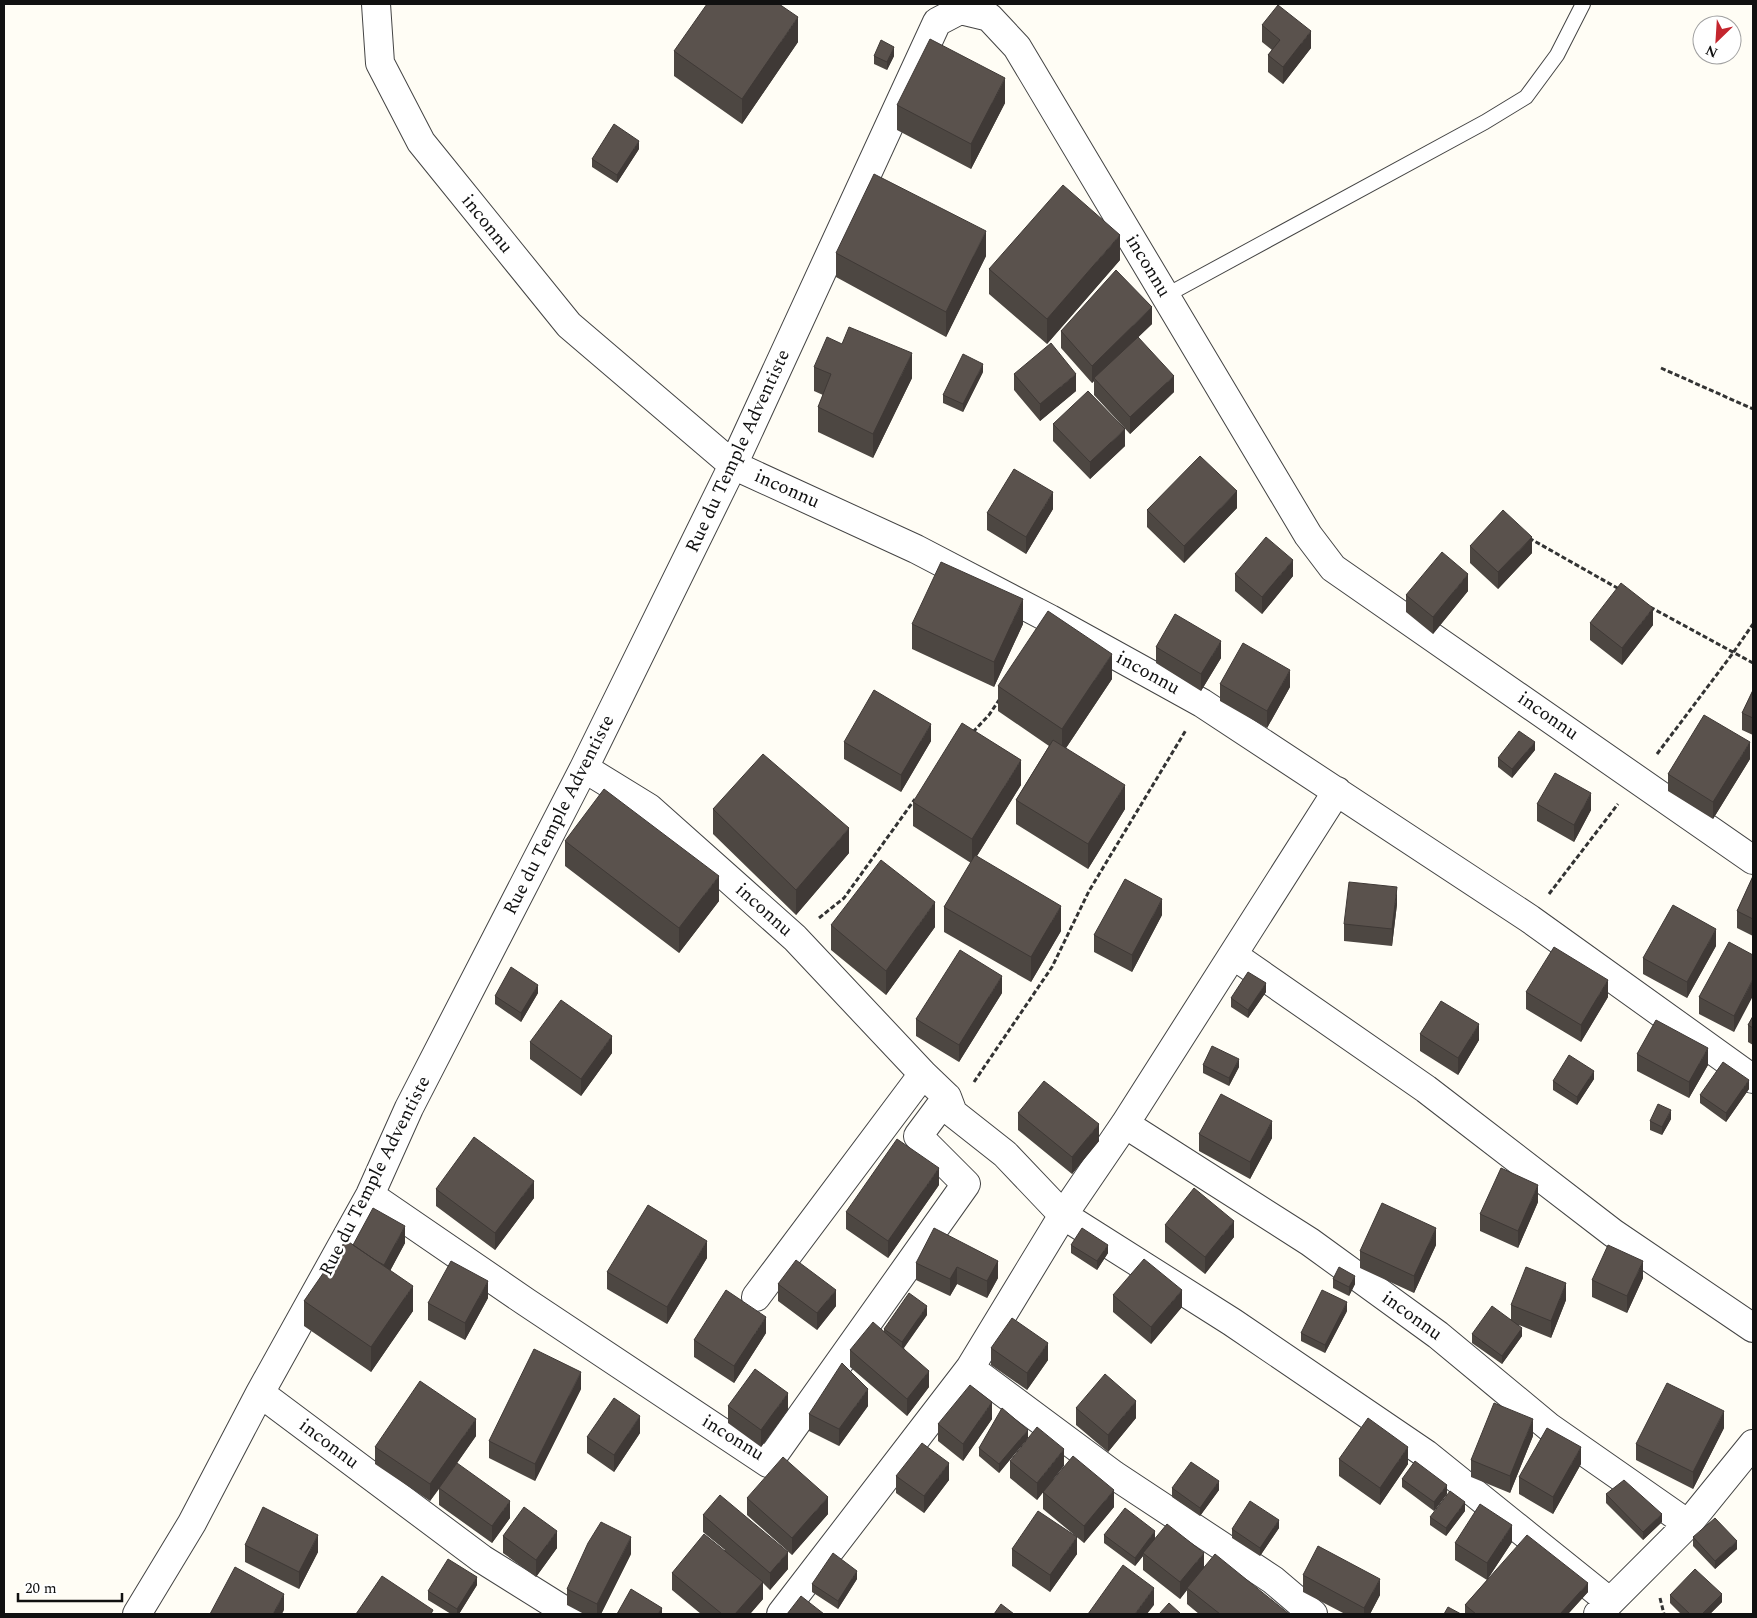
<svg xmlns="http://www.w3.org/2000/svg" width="1757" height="1618" viewBox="0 0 1757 1618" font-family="Spectral,serif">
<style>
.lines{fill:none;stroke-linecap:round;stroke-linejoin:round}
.lane-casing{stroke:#444;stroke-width:16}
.street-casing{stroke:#444;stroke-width:30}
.path{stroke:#333;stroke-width:3;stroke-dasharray:5 2.5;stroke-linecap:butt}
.lane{stroke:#fff;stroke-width:14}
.street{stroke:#fff;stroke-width:28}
.wall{fill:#4d4742}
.shaded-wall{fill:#3f3936}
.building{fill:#5a524d;stroke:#3f3936}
.labels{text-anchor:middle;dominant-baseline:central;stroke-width:5;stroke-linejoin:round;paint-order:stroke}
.street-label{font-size:19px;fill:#111;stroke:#fff}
</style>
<rect width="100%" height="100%" fill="#fffdf5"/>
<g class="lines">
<defs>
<path id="lane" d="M1165 296 1485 122 1526 97 1557 55 1583 4"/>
<path id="street" d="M376 4 380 63 421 142 569 325 733 465 916 549 1050 619 1202 703 1530 919 1753 1079
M584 768 649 808 795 938 923 1074 947 1097 953 1113 1005 1154 1063 1215 1232 1322 1426 1454 1610 1602
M1233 955 1426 1089 1613 1233 1753 1328
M1125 1124 1310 1242 1438 1335 1549 1427 1688 1524
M370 1195 526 1302 768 1463 966 1184 918 1136 947 1097
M756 1297 923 1074
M970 1368 1114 1475 1273 1580 1313 1614
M260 1393 482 1559 570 1614
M137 1614 192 1523 260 1393 370 1195 409 1108 584 768 733 465 937 22 960 10 989 17 1017 47 1308 535 1333 568 1753 860
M781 1614 970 1368 1063 1215 1125 1124 1337 791
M1598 1614 1688 1524 1753 1444"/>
</defs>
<!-- lane casing -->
<use href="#lane" class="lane-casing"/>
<!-- street casing -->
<use href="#street" class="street-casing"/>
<!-- path -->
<path class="path" d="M1661 368 1753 409
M1529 538 1619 589
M1650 607 1753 663
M973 732 989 715 999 700
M1657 754 1733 653 1753 624
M1549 894 1618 804
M819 918 844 898 915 799
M974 1082 1052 967 1089 891 1186 730
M1660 1598 1664 1614"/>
<!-- lane -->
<use href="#lane" class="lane"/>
<!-- street -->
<use href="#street" class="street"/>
</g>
<!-- wall -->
<path class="wall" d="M1262 25 1311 48 1283 84 1268 72V55L1272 50 1262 42Z
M798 42 742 124 674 76V51Z
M874 56H894L887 70 874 64Z
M1005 103 971 169 897 130V105Z
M639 149 617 183 592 167V159Z
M836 253 986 256 946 337 836 277Z
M1120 260 1047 344 989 294V269Z
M1152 324 1138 337 1174 392 1130 434 1094 395V381L1092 383 1061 348V331Z
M814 367 912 378 873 458 818 432V407L823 395 814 391Z
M983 372 963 412 943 403V395Z
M1014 374 1076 391 1040 421 1014 390Z
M1053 424 1125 446 1090 479 1053 441Z
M1237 508 1184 563 1147 527V510Z
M1053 509 1026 554 987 530V513Z
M1470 546 1532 553 1498 589 1470 563Z
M1235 574 1293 576 1262 614 1235 591Z
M1468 591 1433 634 1406 612V595Z
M1590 623 1653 625 1622 665 1590 640Z
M912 624H1023L994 687 912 649Z
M1156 647 1221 658 1201 691 1156 663Z
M1112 679 1066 748 1125 809 1088 869 1016 824V800L1049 746 998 711V686Z
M1220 684 1290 687 1267 728 1220 701Z
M1753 690V735L1742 730V713Z
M931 741 901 792 844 759V742Z
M1535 750 1512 778 1498 767V758Z
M1750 759 1713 819 1668 791V774Z
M1021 785 977 856 1061 931 1031 982 944 932V907L971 863 913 826V802Z
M1537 804 1591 810 1574 842 1537 821Z
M713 809 849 853 796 915 713 834Z
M565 841 719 901 679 953 565 866Z
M1753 876V936L1737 928V911Z
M1397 904 1392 946 1344 941V924Z
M1162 915 1132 972 1094 952V935Z
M831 925 935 927 886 995 831 950Z
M1716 946 1687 998 1643 974V958Z
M1753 955 1734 1032 1699 1014V997Z
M1266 992 1248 1018 1231 1007V998Z
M1526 992 1608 997 1581 1042 1526 1009Z
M538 993 521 1022 495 1004V996Z
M1002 993 959 1062 916 1036V1019Z
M1753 1016V1045L1748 1042V1025Z
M1420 1034 1479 1040 1458 1075 1420 1051Z
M530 1042 612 1053 581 1096 530 1059Z
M1637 1054 1708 1065 1689 1098 1637 1071Z
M1203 1065 1239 1067 1229 1086 1203 1073Z
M1594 1079 1577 1105 1553 1090V1081Z
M1749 1089 1726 1122 1700 1103V1095Z
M1018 1113 1099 1141 1072 1174 1018 1130Z
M1671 1119 1662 1135 1650 1130V1121Z
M1199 1134 1272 1138 1250 1179 1199 1151Z
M939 1185 888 1258 846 1229V1212Z
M436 1189 534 1198 495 1250 436 1206Z
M1538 1202 1518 1248 1480 1231V1214Z
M1165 1225 1234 1237 1205 1274 1165 1242Z
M405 1243 390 1271 413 1311 371 1372 304 1326V1301L353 1245Z
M1071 1245 1108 1253 1097 1270 1071 1253Z
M1436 1245 1414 1293 1360 1268V1251Z
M707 1258 667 1324 607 1289V1272Z
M998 1261V1278L987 1298 957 1284 950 1296 916 1280V1263Z
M1643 1278 1627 1313 1592 1297V1280Z
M1333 1279 1355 1284 1349 1296 1333 1288Z
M778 1284 836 1306 817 1330 778 1301Z
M1113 1295 1182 1307 1151 1344 1113 1312Z
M488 1298 465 1340 428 1320V1303Z
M1566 1300 1551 1338 1519 1325 1522 1336 1502 1364 1472 1343V1334L1511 1319V1305Z
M1347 1311 1325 1353 1301 1341V1333Z
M927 1315 904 1348 929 1387 907 1416 850 1367V1350L884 1331V1329Z
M766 1333 734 1383 694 1357V1340Z
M991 1348 1048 1360 1027 1390 991 1365Z
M581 1389 535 1481 489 1458V1441Z
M728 1406 788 1410 761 1447 728 1423Z
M868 1406 839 1446 809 1431V1414Z
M1076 1408 1136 1418 1108 1452 1076 1425Z
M992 1419 963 1461 938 1441V1424Z
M1724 1428 1693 1489 1636 1460V1444Z
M640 1433 614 1472 587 1453V1437Z
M476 1436 453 1469 510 1518 492 1543 439 1505V1489L430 1501 375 1464V1447Z
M1533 1436 1510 1493 1471 1477V1460Z
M1028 1438 999 1473 979 1456V1448Z
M1339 1459 1408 1464 1380 1505 1339 1476Z
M1010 1461 1114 1507 1084 1543 1043 1509V1492L1037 1500 1010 1478Z
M1581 1464 1553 1514 1519 1494V1477Z
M896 1476 949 1480 924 1513 896 1493Z
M1402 1479 1447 1494 1434 1511 1402 1487Z
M1172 1488 1219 1490 1200 1516 1172 1497Z
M1606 1494 1662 1522 1643 1540 1606 1503Z
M747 1498 828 1514 792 1555 747 1515Z
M1465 1511 1446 1536 1430 1525V1517Z
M703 1515 788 1569 770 1590 763 1583V1599L750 1614H701L672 1590V1573L725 1550 703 1532Z
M1279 1528 1260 1556 1232 1538V1529Z
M1104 1535 1155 1539 1204 1567 1289 1614H1199L1187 1604V1590L1180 1599 1143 1570V1556L1135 1566 1104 1543Z
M503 1536 557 1548 536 1577 503 1553Z
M1693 1537 1737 1549 1715 1569 1693 1546Z
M1512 1542 1487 1580 1588 1592 1568 1614H1466L1465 1613V1605L1487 1580 1455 1560V1543Z
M245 1545 318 1552 299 1589 245 1562Z
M1012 1549 1077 1554 1050 1592 1012 1566Z
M631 1554 601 1614H584L567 1605V1589Z
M1303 1575 1380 1595 1370 1614H1345L1303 1592Z
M857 1579 838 1609 812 1592V1584Z
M477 1585 459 1614H451L428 1600V1591Z
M1670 1595 1722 1602 1710 1614H1681L1670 1603Z"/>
<!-- shaded-wall -->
<path class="shaded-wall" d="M798 17V42L742 124V99Z
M1311 31V48L1283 84V67Z
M894 47V56L887 70V62Z
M1005 78V103L971 169V144Z
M639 141V149L617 183V175Z
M986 231V256L946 337V312Z
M1120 235V260L1047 344V319Z
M1152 307V324L1095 379 1094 378V381L1092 383V366Z
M912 353V378L873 458V434Z
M983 364V372L963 412V404Z
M1076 374V391L1040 421V404Z
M1174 376V392L1130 434V417Z
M1125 429V446L1090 479V462Z
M1237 491V508L1184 563V546Z
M1053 492V509L1026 554V537Z
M1532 537V553L1498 589V572Z
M1293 560V576L1262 614V597Z
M1468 574V591L1433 634V617Z
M1023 599V624L994 687V662Z
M1653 608V625L1622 665V648Z
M1221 641V658L1201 691V674Z
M1112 654V679L1062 754V729Z
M1290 670V687L1267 728V711Z
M931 724V741L901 792V775Z
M1535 742V750L1512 778V769Z
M1750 742V759L1713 819V802Z
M1021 760V785L972 864V839Z
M1125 785V809L1088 869V844Z
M1591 793V810L1574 842V825Z
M849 828V853L796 915V890Z
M719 876V901L679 953V928Z
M1397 887V904L1392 946V929Z
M1162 899V915L1132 972V955Z
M935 902V927L886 995V971Z
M1061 906V931L1031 982V957Z
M1716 929V946L1687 998V982Z
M1002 976V993L959 1062V1045Z
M1753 979V996L1734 1032V1016Z
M1608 980V997L1581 1042V1025Z
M1266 983V992L1248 1018V1010Z
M538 985V993L521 1022V1013Z
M1479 1024V1040L1458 1075V1058Z
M612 1036V1053L581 1096V1079Z
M1708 1048V1065L1689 1098V1082Z
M1239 1059V1067L1229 1086V1078Z
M1594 1071V1079L1577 1105V1097Z
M1749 1080V1089L1726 1122V1113Z
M1671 1110V1119L1662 1135V1127Z
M1272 1121V1138L1250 1179V1162Z
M1099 1124V1141L1072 1174V1157Z
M939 1168V1185L888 1258V1241Z
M534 1181V1198L495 1250V1233Z
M1538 1185V1202L1518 1248V1231Z
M1234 1221V1237L1205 1274V1257Z
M405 1226V1243L384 1282V1265Z
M1436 1228V1245L1414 1293V1276Z
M707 1241V1258L667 1324V1307Z
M1108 1245V1253L1097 1270V1261Z
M998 1261V1278L987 1298V1281Z
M1643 1261V1278L1627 1313V1296Z
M957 1267V1284L950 1296V1279Z
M1355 1276V1284L1349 1296V1287Z
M488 1281V1298L465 1340V1323Z
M1566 1283V1300L1551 1338V1321Z
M413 1286V1311L371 1372V1347Z
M836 1290V1306L817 1330V1313Z
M1182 1290V1307L1151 1344V1327Z
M1347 1302V1311L1325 1353V1345Z
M927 1306V1315L902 1350V1342Z
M766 1317V1333L734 1383V1366Z
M1522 1328V1336L1502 1364V1356Z
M1048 1343V1360L1027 1390V1373Z
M929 1371V1387L907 1416V1399Z
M581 1372V1389L535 1481V1464Z
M868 1389V1406L839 1446V1429Z
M788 1393V1410L761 1447V1430Z
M1136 1401V1418L1108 1452V1435Z
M992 1402V1419L963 1461V1444Z
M1724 1411V1428L1693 1489V1472Z
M640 1416V1433L614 1472V1455Z
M476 1419V1436L430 1501V1484Z
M1533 1419V1436L1510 1493V1476Z
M1028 1430V1438L999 1473V1464Z
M1408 1447V1464L1380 1505V1488Z
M1581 1447V1464L1553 1514V1497Z
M1064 1449V1466L1037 1500V1483Z
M949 1463V1480L924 1513V1496Z
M1219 1481V1490L1200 1516V1508Z
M1447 1485V1494L1434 1511V1502Z
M1114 1490V1507L1084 1543V1526Z
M828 1497V1514L792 1555V1538Z
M510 1501V1518L492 1543V1526Z
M1465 1502V1511L1446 1536V1528Z
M1662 1514V1522L1643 1540V1532Z
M1279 1520V1528L1260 1556V1548Z
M1512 1525V1542L1487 1580V1563Z
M557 1531V1548L536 1577V1560Z
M1155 1531V1540L1143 1553V1556L1135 1566V1558Z
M318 1535V1552L299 1589V1572Z
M631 1537V1554L601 1614H597V1604Z
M1077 1537V1554L1050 1592V1575Z
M1737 1541V1549L1715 1569V1561Z
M788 1552V1569L770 1590V1573Z
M1204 1553V1570L1187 1588V1590L1180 1599V1582Z
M857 1571V1579L838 1609V1601Z
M477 1577V1585L459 1614H457V1609Z
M1380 1579V1595L1370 1614H1364V1608Z
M763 1582V1599L750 1614H735Z
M1588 1583V1592L1568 1614H1560Z
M1154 1588V1605L1147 1614H1135Z
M284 1594V1610L282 1614H273Z
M1722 1594V1602L1710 1614H1702Z
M662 1608V1614H658Z"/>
<!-- building -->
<path class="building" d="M707 4H779L798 17 742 99 674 51Z
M1278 5 1311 31 1283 67 1268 55 1280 40 1262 25Z
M930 39 1005 78 971 144 897 105Z
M881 40 894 47 887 62 874 56Z
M614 124 639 141 617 175 592 159Z
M874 174 986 231 946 312 836 253Z
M1063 185 1120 235 1047 319 989 269Z
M1116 270 1152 307 1092 366 1061 331Z
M849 327 912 353 873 434 818 407 831 374 814 367 827 337 842 344Z
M1138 337 1174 376 1130 417 1094 378Z
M1051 343 1076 374 1040 404 1014 374Z
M963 354 983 364 963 404 943 395Z
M1088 391 1125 429 1090 462 1053 424Z
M1200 456 1237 491 1184 546 1147 510Z
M1014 469 1053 492 1026 537 987 513Z
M1503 510 1532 537 1498 572 1470 546Z
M1266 537 1293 560 1262 597 1235 574Z
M1442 552 1468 574 1433 617 1406 595Z
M941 562 1023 599 994 662 912 624Z
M1621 583 1653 608 1622 648 1590 623Z
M1048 611 1112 654 1062 729 998 686Z
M1175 614 1221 641 1201 674 1156 647Z
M1243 643 1290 670 1267 711 1220 684Z
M874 690 931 724 901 775 844 742Z
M1753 690V718L1742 713Z
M1704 715 1750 742 1713 802 1668 774Z
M962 723 1021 760 972 839 913 802Z
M1519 731 1535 742 1512 769 1498 758Z
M1053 740 1125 785 1088 844 1016 800Z
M763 754 849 828 796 890 713 809Z
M1555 773 1591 793 1574 825 1537 804Z
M604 789 719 876 679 928 565 841Z
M975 855 1061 906 1031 957 944 907Z
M881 860 935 902 886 971 831 925Z
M1753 876V919L1737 911Z
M1125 879 1162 899 1132 955 1094 935Z
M1349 882 1397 887 1392 929 1344 924Z
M1673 905 1716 929 1687 982 1643 958Z
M1729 942 1753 955V979L1734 1016 1699 997Z
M1554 947 1608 980 1581 1025 1526 992Z
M960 950 1002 976 959 1045 916 1019Z
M511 967 538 985 521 1013 495 996Z
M1248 972 1266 983 1248 1010 1231 998Z
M561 1000 612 1036 581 1079 530 1042Z
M1441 1001 1479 1024 1458 1058 1420 1034Z
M1753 1016V1028L1748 1025Z
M1656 1020 1708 1048 1689 1082 1637 1054Z
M1212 1046 1239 1059 1229 1078 1203 1065Z
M1569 1055 1594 1071 1577 1097 1553 1081Z
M1723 1062 1749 1080 1726 1113 1700 1095Z
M1044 1081 1099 1124 1072 1157 1018 1113Z
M1221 1094 1272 1121 1250 1162 1199 1134Z
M1658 1104 1671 1110 1662 1127 1650 1121Z
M474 1137 534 1181 495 1233 436 1189Z
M897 1139 939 1168 888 1241 846 1212Z
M1501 1168 1538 1185 1518 1231 1480 1214Z
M1194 1188 1234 1221 1205 1257 1165 1225Z
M1382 1203 1436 1228 1414 1276 1360 1251Z
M648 1205 707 1241 667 1307 607 1272Z
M373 1208 405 1226 384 1265 375 1260 353 1245Z
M934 1228 998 1261 987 1281 957 1267 950 1279 916 1263Z
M1082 1228 1108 1245 1097 1261 1071 1245Z
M346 1240 413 1286 371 1347 304 1301Z
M1608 1245 1643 1261 1627 1296 1592 1280Z
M1144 1259 1182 1290 1151 1327 1113 1295Z
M796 1260 836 1290 817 1313 778 1284Z
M451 1261 488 1281 465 1323 428 1303Z
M1339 1267 1355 1276 1349 1287 1333 1279Z
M1526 1267 1566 1283 1551 1321 1511 1305Z
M726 1290 766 1317 734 1366 694 1340Z
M1322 1290 1347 1302 1325 1345 1301 1333Z
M909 1293 927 1306 902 1342 884 1329Z
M1492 1306 1522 1328 1502 1356 1472 1334Z
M1012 1318 1048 1343 1027 1373 991 1348Z
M873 1322 929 1371 907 1399 850 1350Z
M534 1349 581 1372 535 1464 489 1441Z
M842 1363 868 1389 839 1429 809 1414Z
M755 1369 788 1393 761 1430 728 1406Z
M1105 1374 1136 1401 1108 1435 1076 1408Z
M420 1381 476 1419 430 1484 375 1447Z
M1667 1383 1724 1411 1693 1472 1636 1444Z
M970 1385 992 1402 963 1444 938 1424Z
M614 1398 640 1416 614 1455 587 1437Z
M1494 1403 1533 1419 1510 1476 1471 1460Z
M1002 1408 1028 1430 999 1464 979 1448Z
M1368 1418 1408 1447 1380 1488 1339 1459Z
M1037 1427 1064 1449 1037 1483 1010 1461Z
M1547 1428 1581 1447 1553 1497 1519 1477Z
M922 1443 949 1463 924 1496 896 1476Z
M1073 1456 1114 1490 1084 1526 1043 1492Z
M783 1457 828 1497 792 1538 747 1498Z
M1415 1461 1447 1485 1434 1502 1402 1479Z
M1191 1462 1219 1481 1200 1508 1172 1488Z
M457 1463 510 1501 492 1526 439 1488Z
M1624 1480 1662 1514 1643 1532 1606 1494Z
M1450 1491 1465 1502 1446 1528 1430 1517Z
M720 1495 788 1552 770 1573 703 1515Z
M1250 1501 1279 1520 1260 1548 1232 1529Z
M1480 1504 1512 1525 1487 1563 1455 1543Z
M263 1507 318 1535 299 1572 245 1545Z
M524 1507 557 1531 536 1560 503 1536Z
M1125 1508 1155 1531 1135 1558 1104 1535Z
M1038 1511 1077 1537 1050 1575 1012 1549Z
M1715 1518 1737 1541 1715 1561 1693 1537Z
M601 1522 631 1537 597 1604 567 1589 588 1543Z
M1167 1524 1204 1553 1180 1582 1143 1553Z
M704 1534 763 1582 735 1614H722L672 1573Z
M1527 1535 1588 1583 1560 1614H1476L1465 1605Z
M1318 1546 1380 1579 1364 1608 1303 1575Z
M833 1553 857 1571 838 1601 812 1584Z
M1215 1554 1289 1614H1220L1187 1588Z
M448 1559 477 1577 457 1609 428 1591Z
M1123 1565 1154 1588 1135 1614H1088Z
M235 1567 284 1594 273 1614H210Z
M1695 1569 1722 1594 1702 1614H1690L1670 1595Z
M382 1576 433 1610 431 1614H356Z
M631 1589 662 1608 658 1614H617Z
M801 1596 824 1614H787Z
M1169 1603 1181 1614H1159Z
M1001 1604 1014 1614H994Z
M1448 1607 1461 1614H1444Z"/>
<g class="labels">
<!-- street labels -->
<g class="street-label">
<text transform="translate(487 224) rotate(51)">inconnu</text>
<text transform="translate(1148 266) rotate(59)">inconnu</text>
<text transform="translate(738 451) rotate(-65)">Rue du Temple Adventiste</text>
<text transform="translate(787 489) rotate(24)">inconnu</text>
<text transform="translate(1148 673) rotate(29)">inconnu</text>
<text transform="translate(1548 716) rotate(35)">inconnu</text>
<text transform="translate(559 815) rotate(-63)">Rue du Temple Adventiste</text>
<text transform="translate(764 910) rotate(42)">inconnu</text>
<text transform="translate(375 1176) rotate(-63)">Rue du Temple Adventiste</text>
<text transform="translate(1412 1316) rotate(36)">inconnu</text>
<text transform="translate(733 1438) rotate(32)">inconnu</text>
<text transform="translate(329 1444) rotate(37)">inconnu</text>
</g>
</g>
<!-- border -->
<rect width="1757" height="1618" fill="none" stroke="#111111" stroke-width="10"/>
<!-- north arrow -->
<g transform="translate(1717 40) rotate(205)"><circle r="24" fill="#ffffff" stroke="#a0a0a0"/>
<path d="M0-4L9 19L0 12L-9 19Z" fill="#c4262e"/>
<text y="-8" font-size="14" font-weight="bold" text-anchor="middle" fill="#111111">N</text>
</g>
<!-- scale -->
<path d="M18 1593v8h104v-8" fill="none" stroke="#111111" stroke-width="2.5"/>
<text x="25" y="1593" font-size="15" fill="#111111" stroke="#ffffff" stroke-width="4" paint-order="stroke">20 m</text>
</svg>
